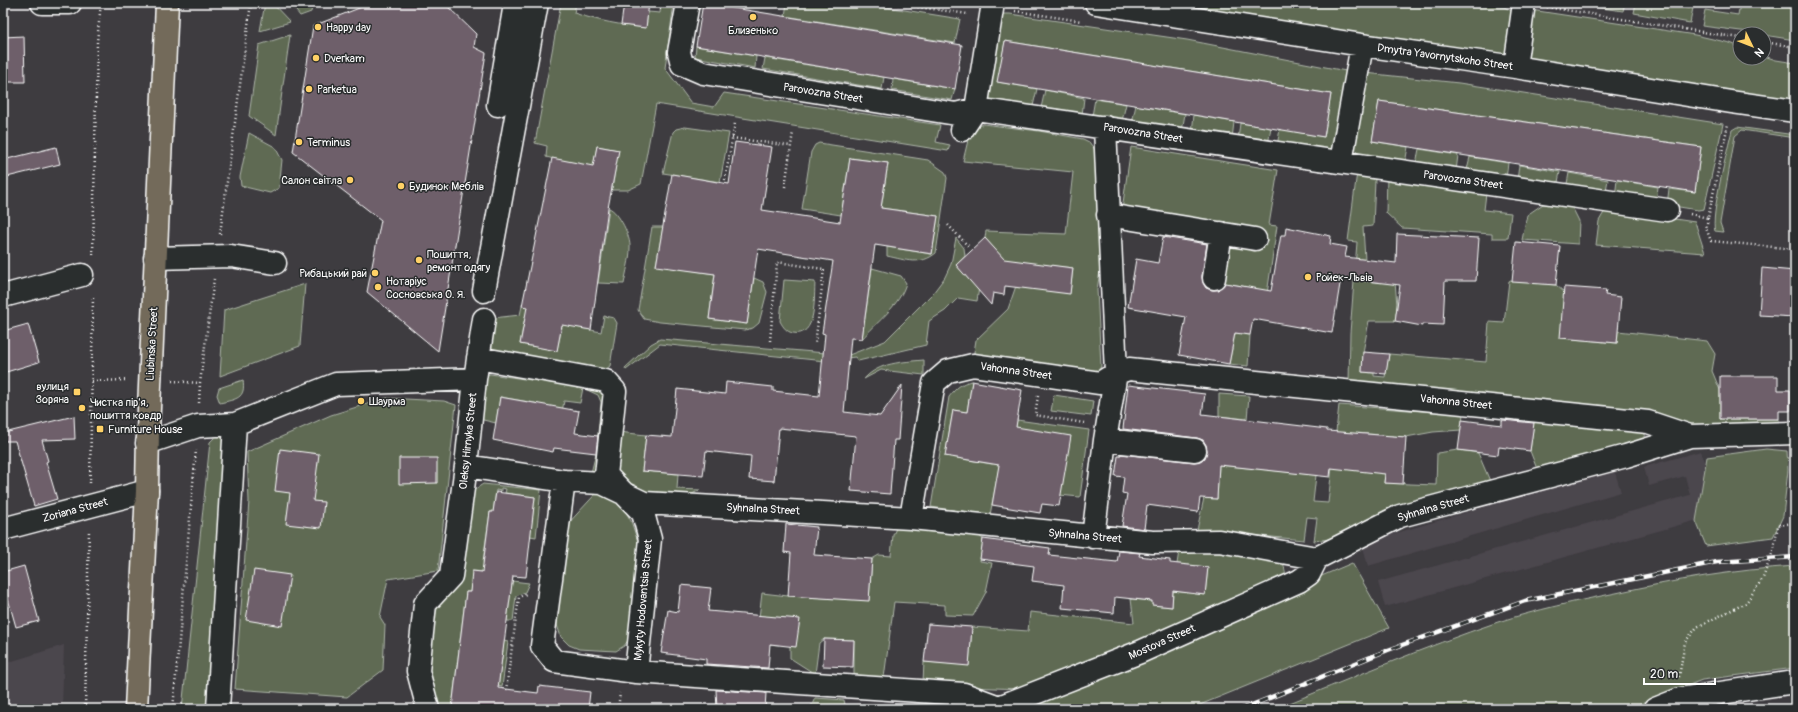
<svg xmlns="http://www.w3.org/2000/svg" width="1798" height="712" viewBox="0 0 1798 712" font-family="Pangolin,sans-serif">
<style>
.built{fill:#4c464d}
.green{fill:#5e6b53;stroke:#aeb5a9;fill-rule:evenodd}
.building{fill:#6e5f6b;stroke:#fff}
.lines{fill:none;stroke-linecap:round;stroke-linejoin:round}
.minor-casing{stroke:#fff;stroke-width:25}
.major-casing{stroke:#fff;stroke-width:25}
.path{stroke:#fff;stroke-width:2.5;stroke-dasharray:1 3;stroke-linecap:butt}
.minor{stroke:#2a2d2e;stroke-width:22}
.major{stroke:#736b5a;stroke-width:22}
.rail-casing{stroke:#fff;stroke-width:4.5}
.rail{stroke:#2a2d2e;stroke-width:3;stroke-dasharray:9;stroke-linecap:butt}
.poi-dot{fill:#ffd166;stroke:#2a2d2e;stroke-width:1.5}
.labels{text-anchor:middle;dominant-baseline:central;stroke-width:3;stroke-linejoin:round;paint-order:stroke}
.poi-label{font-size:11px;fill:#fff;stroke:#2a2d2e;text-anchor:start}
.street-label{font-size:11px;fill:#fff;stroke:#2a2d2e}
</style>
<rect width="100%" height="100%" fill="#3e3c40"/>
<filter id="ink" filterUnits="userSpaceOnUse"><feTurbulence type="fractalNoise" baseFrequency=".025" numOctaves="2"/><feDisplacementMap in="SourceGraphic" scale="8" xChannelSelector="R" yChannelSelector="G"/><feConvolveMatrix kernelMatrix="1 2 1 2 8 2 1 2 1" color-interpolation-filters="sRGB"/></filter>
<g filter="url(#ink)">
<!-- built -->
<path class="built" d="M1701 451 1719 514 1385 607 1378 582 1690 495 1685 476 1649 486 1644 467Z
M1614 469 1621 492 1368 566 1362 543Z
M64 645 62 709H3V664Z"/>
<!-- green -->
<path class="green" d="M265 3H272L290 22 260 31Z
M290 3H313L311 12 300 16Z
M561 3H576L574 13C598 21 621 25 646 28L648 12 660 13 661 3H674L665 68 691 103 714 107 724 93 940 125 936 142 950 145 948 151 656 104 641 184 628 190H612L618 150 597 146 593 168 546 157 547 146 535 143Z
M787 3H861L960 19 955 43 785 16Z
M1197 3H1481L1504 7 1512 11V47L1503 59 1196 10Z
M1580 3H1625L1623 11 1580 5Z
M1636 3H1660L1693 8 1690 23 1634 13Z
M1740 3H1795V40L1764 35V34L1702 26 1705 10 1738 15Z
M1531 10 1695 35 1730 43 1740 47V58H1764V56L1776 60 1795 63V102L1525 60Z
M1001 14H1010L1187 40 1351 72 1335 152 1277 146 1280 129 1324 137 1331 94 1005 41 998 82 1037 89 1033 106 986 98Z
M290 35 276 135 249 116 259 45Z
M696 46 756 56 755 68 695 57Z
M765 58 884 77 882 89 763 69Z
M1365 73 1459 83 1723 124 1704 209 1698 210 1667 205 1669 189 1695 192 1701 147 1379 101 1372 141 1408 147 1405 163 1360 155 1351 144Z
M893 79 955 89 952 100 892 90Z
M1045 90 1084 98 1082 115 1041 108Z
M1095 99 1126 104 1122 121 1092 116Z
M1136 105 1185 114 1182 131 1132 123Z
M1194 115 1234 122 1232 139 1192 132Z
M1240 123 1271 127 1268 145 1238 140Z
M983 124 1039 131 1083 139 1089 142 1100 156 1104 245 1097 290 1101 366 1098 373 973 358 976 340 1008 309 1017 283 980 280 977 301 958 298 945 311 929 321 926 345 858 361 855 357 825 361 660 344 626 370 625 368 651 344 660 339 849 355 885 341 933 293 945 277 951 264 956 238 964 248 965 256 956 265 973 284 1002 258 985 238 986 231 1066 234 1073 172 963 161 970 132ZM1036 264 1073 268 1070 293Z
M685 127 729 133 720 182 663 173 673 132 676 129Z
M1737 127 1795 135V138L1742 130 1735 136 1720 223 1723 232 1715 231C1710 217 1728 148 1732 130Z
M249 133 275 147 282 160 279 188 270 193 241 186 240 177Z
M819 143 928 160 945 172 947 178 936 253C920 266 906 260 887 256V247L932 254 938 216 881 208 888 163 850 158 841 215 802 209 811 152 815 145Z
M1131 147 1278 170 1269 225 1277 226 1265 308 1255 306 1258 289 1221 282 1227 239 1122 210Z
M1419 149 1458 155 1456 171 1416 164Z
M1470 157 1508 163 1506 179 1466 173Z
M1519 165 1560 172 1557 187 1517 181Z
M1357 172 1370 175 1375 180 1373 226 1363 227 1365 260 1362 280 1374 282 1395 281 1397 306 1395 321H1369L1363 352 1362 372 1374 373V376L1385 377 1389 354 1486 362 1489 322 1504 323 1509 281 1556 285 1564 292 1561 338 1617 343 1618 331 1707 341 1715 354 1712 371 1720 390V419H1779V424L1696 425 1607 409 1349 382 1350 333 1357 242 1348 241Z
M1569 173 1608 180 1605 195 1566 189Z
M1387 176 1487 185 1484 210 1511 213 1508 238H1492V234L1402 228 1386 213Z
M1617 180 1658 187 1656 203 1615 197Z
M1543 204 1572 207 1579 221 1578 244 1522 240 1527 215Z
M609 208C619 212 631 237 630 248 630 260 626 272 624 284L598 283Z
M1606 209 1695 222 1705 253 1596 245 1599 221Z
M652 227H663L656 265 715 274 709 319 747 324 754 278 763 282 767 292 759 323 753 328 745 330 660 322 644 319 638 310Z
M872 268 901 276 906 283C900 305 877 322 862 339Z
M784 280 815 282C814 297 817 338 793 333 787 332 783 327 780 321Z
M305 284 300 346 220 376 224 310Z
M522 306 549 312 576 327 601 332 604 316 614 318 617 323 610 366 605 370 493 352 489 343 493 318 520 315ZM524 321 562 327 557 350 520 344Z
M1235 333 1250 335 1248 366 1229 364Z
M924 360V375L881 370 864 379C879 362 903 362 924 360Z
M490 374 600 390 605 393 596 473H591L596 453 601 402 598 395 583 388 580 403 564 401 562 412 535 403 500 397 496 423 479 419 485 375Z
M243 380C246 399 236 399 220 403L217 395 219 388Z
M972 381 967 412 953 410 945 456 992 464 1000 462 990 515 931 507 949 397C956 388 961 383 972 381Z
M1219 394 1249 396 1247 419 1219 416Z
M1054 395 1093 401 1091 416 1051 411Z
M386 398 444 401 456 405 438 571 388 579 380 617 385 625 383 670 347 697 235 689 249 501 247 452 331 415Z
M1339 405 1463 414 1461 430 1433 432 1406 437 1356 433 1353 462 1385 474 1384 483 1436 485 1437 453 1458 450 1478 453 1490 481 1337 538 1314 541 1317 518 1307 517 1304 540 1197 530 1204 498 1217 499 1219 465 1316 475 1313 502 1328 503Z
M1017 420 1089 430 1080 497 1059 495 1014 436Z
M1534 421 1645 431V443L1537 469 1530 451Z
M618 432 646 435 642 471 678 474 677 489 700 490 692 494 637 493 616 478Z
M216 436H225L208 709H182L210 442Z
M1766 449 1787 451 1788 470 1783 516 1773 537 1706 546 1696 521 1707 457Z
M483 484 541 490 536 537 530 536 535 497 505 493 506 489 501 488V491L496 490 493 512H490L483 561 485 572 473 571 470 592H466L452 707 458 709H434L429 668 431 630 471 492Z
M601 488 622 505 631 521 637 539 639 549 629 639 624 646 616 651 579 649 569 645 561 637 557 625 565 527Z
M897 526 975 533 983 539 980 561 992 563 986 592 973 616 945 615V605L894 602 884 678 854 676V640L824 639 819 643 815 674 790 658V646L781 625 779 645 756 643 762 593 788 596 869 600 872 559 879 555 891 556 893 535Z
M1179 551 1242 554 1283 561 1287 581 1022 689 968 687 923 682 924 662 969 665 972 627 1028 631 1030 612 1134 623 1131 599 1152 601 1153 605 1172 607 1173 591 1205 595 1208 567 1177 564Z
M1352 563 1389 628 1190 709H1010Z
M1795 566V668L1702 680 1628 709H1275C1349 679 1422 648 1498 622 1536 610 1576 601 1616 593 1675 580 1734 570 1795 566Z
M512 581 529 583 525 592 516 596 513 621H507Z
M504 641 508 642 502 687 498 686Z
M815 698 844 700 846 709H810Z"/>
<!-- building -->
<path class="building" d="M372 3H444L476 34 474 47 486 53 438 351 367 292 381 220 293 152 313 26Z
M624 3H649L646 28 621 25Z
M703 3 962 45 955 89 696 46Z
M24 36 25 82H3V37Z
M1005 41 1331 94 1324 137 997 82Z
M1379 101 1701 147 1695 192 1372 141Z
M735 142 772 147 762 210 840 222 850 158 888 163 881 208 938 216 932 254 875 245 862 339 851 338 844 412 880 416 902 385 898 440H894L890 494 851 491 856 436 779 428 774 481 749 479 751 456 706 451 703 476 642 471 646 435 672 437 677 389 725 394 726 382 773 387V391L819 396 825 334 822 333 833 261 758 249 747 324 709 319 715 274 656 266 672 174 729 184Z
M597 146 619 150 608 208 591 330 562 325 557 351 520 344 527 307 522 306 552 158 593 166Z
M56 147 60 164 3 178V160Z
M1286 227 1331 236 1330 244 1347 247 1345 257 1396 263 1397 234 1479 238 1476 281H1445L1443 325 1422 324V326L1395 321 1400 285 1341 278 1332 333 1253 319 1250 335 1235 333 1229 364 1179 355 1186 317 1128 307 1136 259 1158 263 1163 237 1207 244 1202 276 1203 283 1206 288 1212 290H1218L1225 283 1271 291 1281 235H1285Z
M985 238 1004 259 1073 268 1070 294 1005 286 1004 295 993 293 991 305 956 265Z
M1516 242 1560 246 1556 285 1512 282Z
M1762 268 1795 271V317L1759 315Z
M1564 287 1606 290 1605 295 1621 297 1617 343 1560 338Z
M28 324 39 362 3 373V331Z
M1363 352 1389 354 1386 374 1362 372Z
M1720 376H1778V390H1790V411H1779V419H1720Z
M972 381 1022 390 1016 427 1071 436 1059 506 1042 504 1040 513 992 505 999 465 945 456 953 410 967 412Z
M1128 385 1205 394 1202 414 1327 429V431L1406 437 1403 484 1384 483 1385 474 1331 468 1330 477 1219 465 1217 499 1200 498 1198 512 1147 505 1144 529 1122 526 1127 494 1122 493 1124 477 1115 476 1118 456H1120V454L1194 462 1200 461 1205 458 1207 451 1206 445 1203 440 1197 438 1123 429Z
M500 397 579 411 575 433 598 436 596 453 554 448 553 452 493 440Z
M74 416 75 439 42 440 48 461 46 462 57 499 34 506 15 441H5L4 433Z
M1462 420 1502 425V420L1534 423 1530 451 1499 447 1498 455 1458 450Z
M280 449 319 454 313 501 324 502 321 528 286 524 290 493 275 491Z
M399 458H437V483L399 484Z
M496 492 535 497 526 577 513 576 498 688 538 693 539 686 590 692 588 709 452 708 466 592H470L472 571 482 572 490 512H493Z
M786 524 817 527 814 555 872 559 869 601 788 596 791 553 784 552Z
M983 539 1050 548 1049 555 1117 562 1119 551 1140 553 1139 556 1170 560V563L1208 567 1205 595 1173 591 1172 607 1152 605V601L1115 597 1114 613 1062 608 1064 585 1032 581 1034 566 980 559Z
M24 566 39 621 16 627 3 581V572Z
M254 570 290 575 282 626 246 620Z
M681 585 711 588 708 611 800 619 796 647 770 644 768 668 706 664V659L661 653 668 610 678 612Z
M928 624 972 627 969 666 924 662Z
M824 639 854 640 853 667 823 666Z
M716 690 766 693 765 709H717Z"/>
<g class="lines">
<defs>
<path id="minor" d="M42 3H70
M688 3 679 52 682 64 703 73 956 114 976 109 1667 210
M1096 3 1362 45 1515 67 1731 102 1795 111
M1515 67 1524 3
M498 105 514 10 523 3
M962 130 976 109 993 3
M1341 162 1362 45
M1108 215 1255 239
M155 258 231 256 275 263
M1214 278 1221 233
M484 291 537 3
M3 296 82 275
M478 358 606 381 615 391 606 475 643 513 650 539 636 672
M1105 440 1195 450
M147 443 198 426 235 424 336 384 475 379
M466 466 564 481 602 483 644 503 911 518 1153 542 1219 541 1317 558 1400 516 1626 456 1690 436
M564 481 542 646 554 661 636 672 964 694 999 707
M911 518 934 383 948 371 973 365 1100 383 1116 373 1129 369 1648 422 1690 436 1795 433
M3 529 147 491
M1093 537 1105 440 1116 373 1105 127
M218 709 235 424
M428 709 418 671 425 604 451 576 466 466 475 379 484 319
M994 709 1140 652 1299 581 1309 574 1317 558
M1655 709 1680 699 1795 682"/>
<path id="major" d="M136 709 147 491 148 431 167 3"/>
</defs>
<!-- minor casing -->
<use href="#minor" class="minor-casing"/>
<!-- major casing -->
<use href="#major" class="major-casing"/>
<!-- path -->
<path class="path" d="M890 3 968 14
M1547 7 1740 38
M1015 11 1081 21
M1764 42 1795 47
M732 138 791 146
M725 180 735 123
M785 187 793 132
M1690 214 1708 218 1728 124
M1708 218 1706 228 1711 241 1795 249
M948 225 970 248
M220 234 251 3
M93 255 97 42 101 3
M770 341 777 262 824 269 815 345
M92 381 127 380
M172 381 200 383
M1038 396 1035 415 1084 423
M199 403 200 383 214 279
M90 483 93 296
M1679 677 1685 642 1697 627 1746 603 1763 578 1774 548 1778 525 1795 523
M506 690 519 597 526 594
M85 709 89 530
M173 709 196 450
M618 709 620 693"/>
<!-- minor -->
<use href="#minor" class="minor"/>
<!-- major -->
<use href="#major" class="major"/>
<defs>
<path id="rail" d="M1242 709 1388 650 1525 601 1717 562 1795 557"/>
</defs>
<!-- rail casing -->
<use href="#rail" class="rail-casing"/>
<!-- rail -->
<use href="#rail" class="rail"/>
</g>
</g>
<!-- markers -->
<g class="poi-dot">
<circle cx="753" cy="17" r="4"/>
<circle cx="318" cy="27" r="4"/>
<circle cx="316" cy="58" r="4"/>
<circle cx="309" cy="89" r="4"/>
<circle cx="299" cy="142" r="4"/>
<circle cx="350" cy="180" r="4"/>
<circle cx="401" cy="186" r="4"/>
<circle cx="419" cy="260" r="4"/>
<circle cx="375" cy="273" r="4"/>
<circle cx="1308" cy="277" r="4"/>
<circle cx="378" cy="287" r="4"/>
<rect x="73" y="388" width="8" height="8" rx="2"/>
<circle cx="361" cy="401" r="4"/>
<circle cx="82" cy="408" r="4"/>
<rect x="96" y="425" width="8" height="8" rx="2"/>
</g>
<g class="labels">
<!-- poi labels -->
<g class="poi-label">
<text x="326" y="27">Happy day</text>
<text x="753" y="30" text-anchor="middle">Близенько</text>
<text x="324" y="58">Dverkam</text>
<text x="317" y="89">Parketua</text>
<text x="307" y="142">Terminus</text>
<text x="342" y="180" text-anchor="end">Салон світла</text>
<text x="409" y="186">Будинок Меблів</text>
<text x="427" y="254">Пошиття,<tspan x="427" dy="13">ремонт одягу</tspan></text>
<text x="367" y="273" text-anchor="end">Рибацький рай</text>
<text x="1316" y="277">Ройек-Львів</text>
<text x="386" y="281">Нотаріус<tspan x="386" dy="13">Сосновська О. Я.</tspan></text>
<text x="69" y="386" text-anchor="end">вулиця<tspan x="69" dy="13">Зоряна</tspan></text>
<text x="369" y="401">Шаурма</text>
<text x="90" y="402">Чистка пір'я,<tspan x="90" dy="13">пошиття ковдр</tspan></text>
<text x="108" y="429">Furniture House</text>
</g>
<!-- street labels -->
<g class="street-label">
<text transform="translate(1445 57) rotate(8)">Dmytra Yavornytskoho Street</text>
<text transform="translate(823 93) rotate(9)">Parovozna Street</text>
<text transform="translate(1143 133) rotate(9)">Parovozna Street</text>
<text transform="translate(1463 180) rotate(8)">Parovozna Street</text>
<text transform="translate(152 344) rotate(-87)">Liubinska Street</text>
<text transform="translate(1016 371) rotate(8)">Vahonna Street</text>
<text transform="translate(1456 402) rotate(6)">Vahonna Street</text>
<text transform="translate(468 441) rotate(-84)">Oleksy Hirnyka Street</text>
<text transform="translate(1433 508) rotate(-16)">Syhnalna Street</text>
<text transform="translate(763 509) rotate(3)">Syhnalna Street</text>
<text transform="translate(75 510) rotate(-15)">Zoriana Street</text>
<text transform="translate(1085 536) rotate(5)">Syhnalna Street</text>
<text transform="translate(643 600) rotate(-85)">Mykyty Hodovantsia Street</text>
<text transform="translate(1162 642) rotate(-24)">Mostova Street</text>
</g>
</g>
<!-- margin -->
<rect width="1798" height="712" fill="none" stroke="#2a2d2e" stroke-width="16"/>
<rect x="8" y="8" width="1782" height="696" fill="none" stroke="#fff" stroke-width="1.5" filter="url(#ink)"/>
<!-- north arrow -->
<g transform="translate(1752 46) rotate(133)"><circle r="19" fill="#2a2d2e" stroke="#7f8182"/>
<path d="M0-3L7 15L0 10L-7 15Z" fill="#ffd166"/>
<text y="-6" font-size="11" font-weight="bold" text-anchor="middle" fill="#ffffff">N</text>
</g>
<!-- scale -->
<path d="M1644 678v6h71v-6" fill="none" stroke="#ffffff" stroke-width="2"/>
<text x="1650" y="678" font-size="12" fill="#ffffff" stroke="#2a2d2e" stroke-width="3" paint-order="stroke">20 m</text>
</svg>
